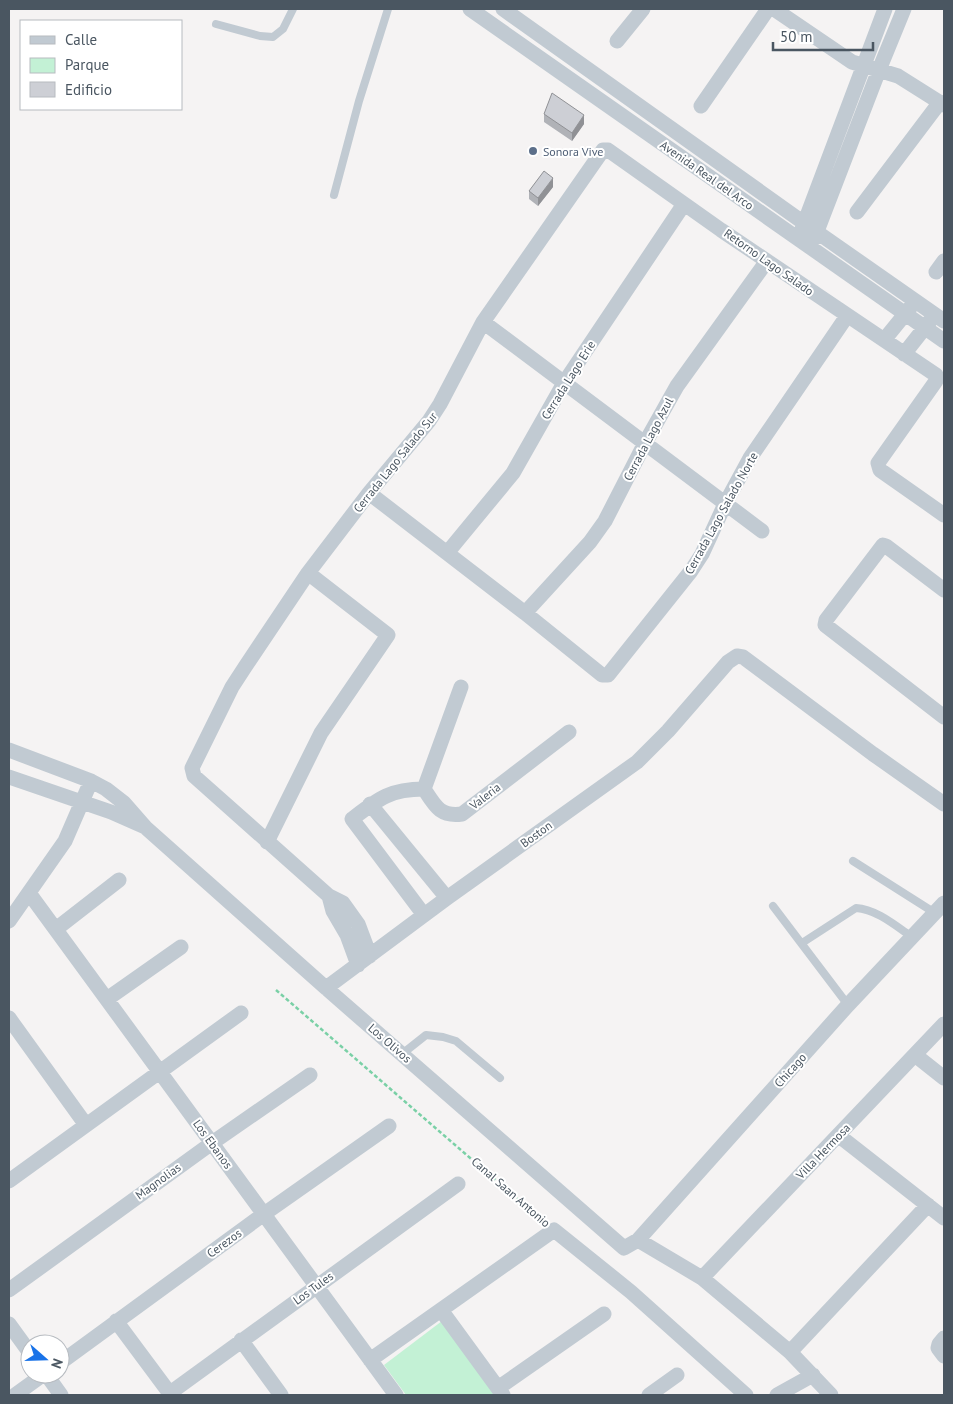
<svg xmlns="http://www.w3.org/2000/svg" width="953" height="1404" viewBox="0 0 953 1404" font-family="'PT Sans',sans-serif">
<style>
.green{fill:#c3f1d5}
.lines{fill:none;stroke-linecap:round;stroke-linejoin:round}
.path{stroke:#7ad0a6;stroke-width:2.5;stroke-dasharray:4 2.5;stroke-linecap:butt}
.service{stroke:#c1cad2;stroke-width:8}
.minor{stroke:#c1cad2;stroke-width:15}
.wall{fill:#b0b2b7}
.shaded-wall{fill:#909195}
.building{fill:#cdcfd5;stroke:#909195}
.service-dot{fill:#5c6f8a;stroke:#fff;stroke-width:2}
.labels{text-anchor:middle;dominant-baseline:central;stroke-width:4;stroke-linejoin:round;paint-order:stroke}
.service-label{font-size:12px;fill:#4e5e75;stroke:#fff;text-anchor:start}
.street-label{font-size:12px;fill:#4a5661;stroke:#fff}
</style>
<rect width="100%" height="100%" fill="#f5f3f3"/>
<!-- green -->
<path class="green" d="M442 1321 497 1395H406L384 1365Z"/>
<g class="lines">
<!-- path -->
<path class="path" d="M276 990 543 1221"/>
<!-- service -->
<path class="service" d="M216 24 260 36 273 37 283 29 293 9
M334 195 359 101 388 9
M853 861 935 913
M773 906 848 1005
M802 943 856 908C876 909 896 926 912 937
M402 1054 426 1035 443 1037 456 1041 500 1078"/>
<!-- minor -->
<path class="minor" d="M470 9 944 341
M503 9 804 223 944 321
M774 9 852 62 898 76 944 105
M617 41 643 9
M701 106 768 9
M857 212 940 102
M801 232 885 9
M814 239 879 70 904 9
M936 272 944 261
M483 322 762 531
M884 340 910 308
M904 354 930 321
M369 493 525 613 602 675H608L691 571 702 554 725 504 750 458 847 316
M447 553 513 473 564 383 684 204
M944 590 886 546 883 545 826 620 825 625 944 717
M525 613 590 542 605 521 645 443 677 386 767 261
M9 750 91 781 106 789 124 803 145 827 111 812 9 777
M424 789 461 687
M370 804 447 898
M145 827 326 988 624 1248 638 1240 848 1005 944 903
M267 842 321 733 388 635 308 573
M29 893 396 1395
M329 896 333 911 347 935 358 965
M424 915 352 819C378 799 390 789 424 789 435 806 440 817 462 814L569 732
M9 921 65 841 91 781
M56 929 119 880
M370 956 358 924 343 903 329 896 194 776 192 768 232 687 245 667 308 573 369 493 429 421 440 404 483 322 603 150H608L721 230 936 375V381L878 463 880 470 944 515
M326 988 447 898 637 762 668 731 728 662 737 656 743 657 873 754 944 804
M107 999 181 947
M9 1018 86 1125
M915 1055 944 1078
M838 1135 944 1218
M9 1181 241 1013
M638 1240 702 1278 790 1352 831 1395
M702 1278 944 1024
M9 1290 212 1143 310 1075
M441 1310 503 1395
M116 1321 171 1395
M9 1324 30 1353
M944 1338 939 1344 938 1348 944 1356
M241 1340 281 1395
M790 1352 928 1205
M370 1360 554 1230 631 1292 746 1395
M60 1363 264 1214 389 1126
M46 1374 61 1395
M498 1388 604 1314
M170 1393 458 1184
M15 1395 44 1374
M649 1395 677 1375
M777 1395 813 1375"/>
</g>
<!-- wall -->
<path class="wall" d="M544 114 584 124 572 141 544 122Z
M553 187 538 206 529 199V191Z"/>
<!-- shaded-wall -->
<path class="shaded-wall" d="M584 115V124L572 141V133Z
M553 178V187L538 206V198Z"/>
<!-- building -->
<path class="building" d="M552 93 584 115 572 133 544 114Z
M544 171 553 178 538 198 529 191Z"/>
<!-- markers -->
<circle class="service-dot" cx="533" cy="151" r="5"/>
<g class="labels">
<!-- service labels -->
<g class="service-label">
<text x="543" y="151">Sonora Vive</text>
</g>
<!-- street labels -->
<g class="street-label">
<text transform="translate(707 175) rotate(35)">Avenida Real del Arco</text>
<text transform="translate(769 262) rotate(35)">Retorno Lago Salado</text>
<text transform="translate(568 380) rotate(-58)">Cerrada Lago Erie</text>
<text transform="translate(648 439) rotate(-62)">Cerrada Lago Azul</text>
<text transform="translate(395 462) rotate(-51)">Cerrada Lago Salado Sur</text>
<text transform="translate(721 513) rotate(-61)">Cerrada Lago Salado Norte</text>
<text transform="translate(485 796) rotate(-38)">Valeria</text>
<text transform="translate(536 834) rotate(-36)">Boston</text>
<text transform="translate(390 1043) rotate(41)">Los Olivos</text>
<text transform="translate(790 1070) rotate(-48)">Chicago</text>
<text transform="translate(213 1144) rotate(54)">Los Ebanos</text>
<text transform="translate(823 1151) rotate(-46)">Villa Hermosa</text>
<text transform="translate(158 1181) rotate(-36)">Magnolias</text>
<text transform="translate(511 1192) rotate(41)">Canal Saan Antonio</text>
<text transform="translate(224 1243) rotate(-36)">Cerezos</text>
<text transform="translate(313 1288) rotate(-36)">Los Tules</text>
</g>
</g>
<!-- border -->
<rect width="953" height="1404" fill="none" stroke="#4a5661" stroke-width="20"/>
<!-- legend -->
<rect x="20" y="20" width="162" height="90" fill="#ffffff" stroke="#b7bbc0"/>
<rect x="30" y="36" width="25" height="8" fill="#c1cad2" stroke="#b7bbc0"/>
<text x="65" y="45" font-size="15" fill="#4a5661">Calle</text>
<rect x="30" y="58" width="25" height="15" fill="#c3f1d5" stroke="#b7bbc0"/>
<text x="65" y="70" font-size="15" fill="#4a5661">Parque</text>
<rect x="30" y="82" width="25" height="15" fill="#cdcfd5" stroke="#b7bbc0"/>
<text x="65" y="95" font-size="15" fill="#4a5661">Edificio</text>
<!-- north arrow -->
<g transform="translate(45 1359) rotate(110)"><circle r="24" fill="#ffffff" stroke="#b7bbc0"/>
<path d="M0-4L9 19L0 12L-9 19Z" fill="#1a73e8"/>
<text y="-8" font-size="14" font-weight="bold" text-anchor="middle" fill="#4a5661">N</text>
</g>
<!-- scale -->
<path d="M773 42v8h100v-8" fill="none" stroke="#4a5661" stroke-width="2.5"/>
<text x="780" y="42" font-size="15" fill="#4a5661" stroke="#ffffff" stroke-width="4" paint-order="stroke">50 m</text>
</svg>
